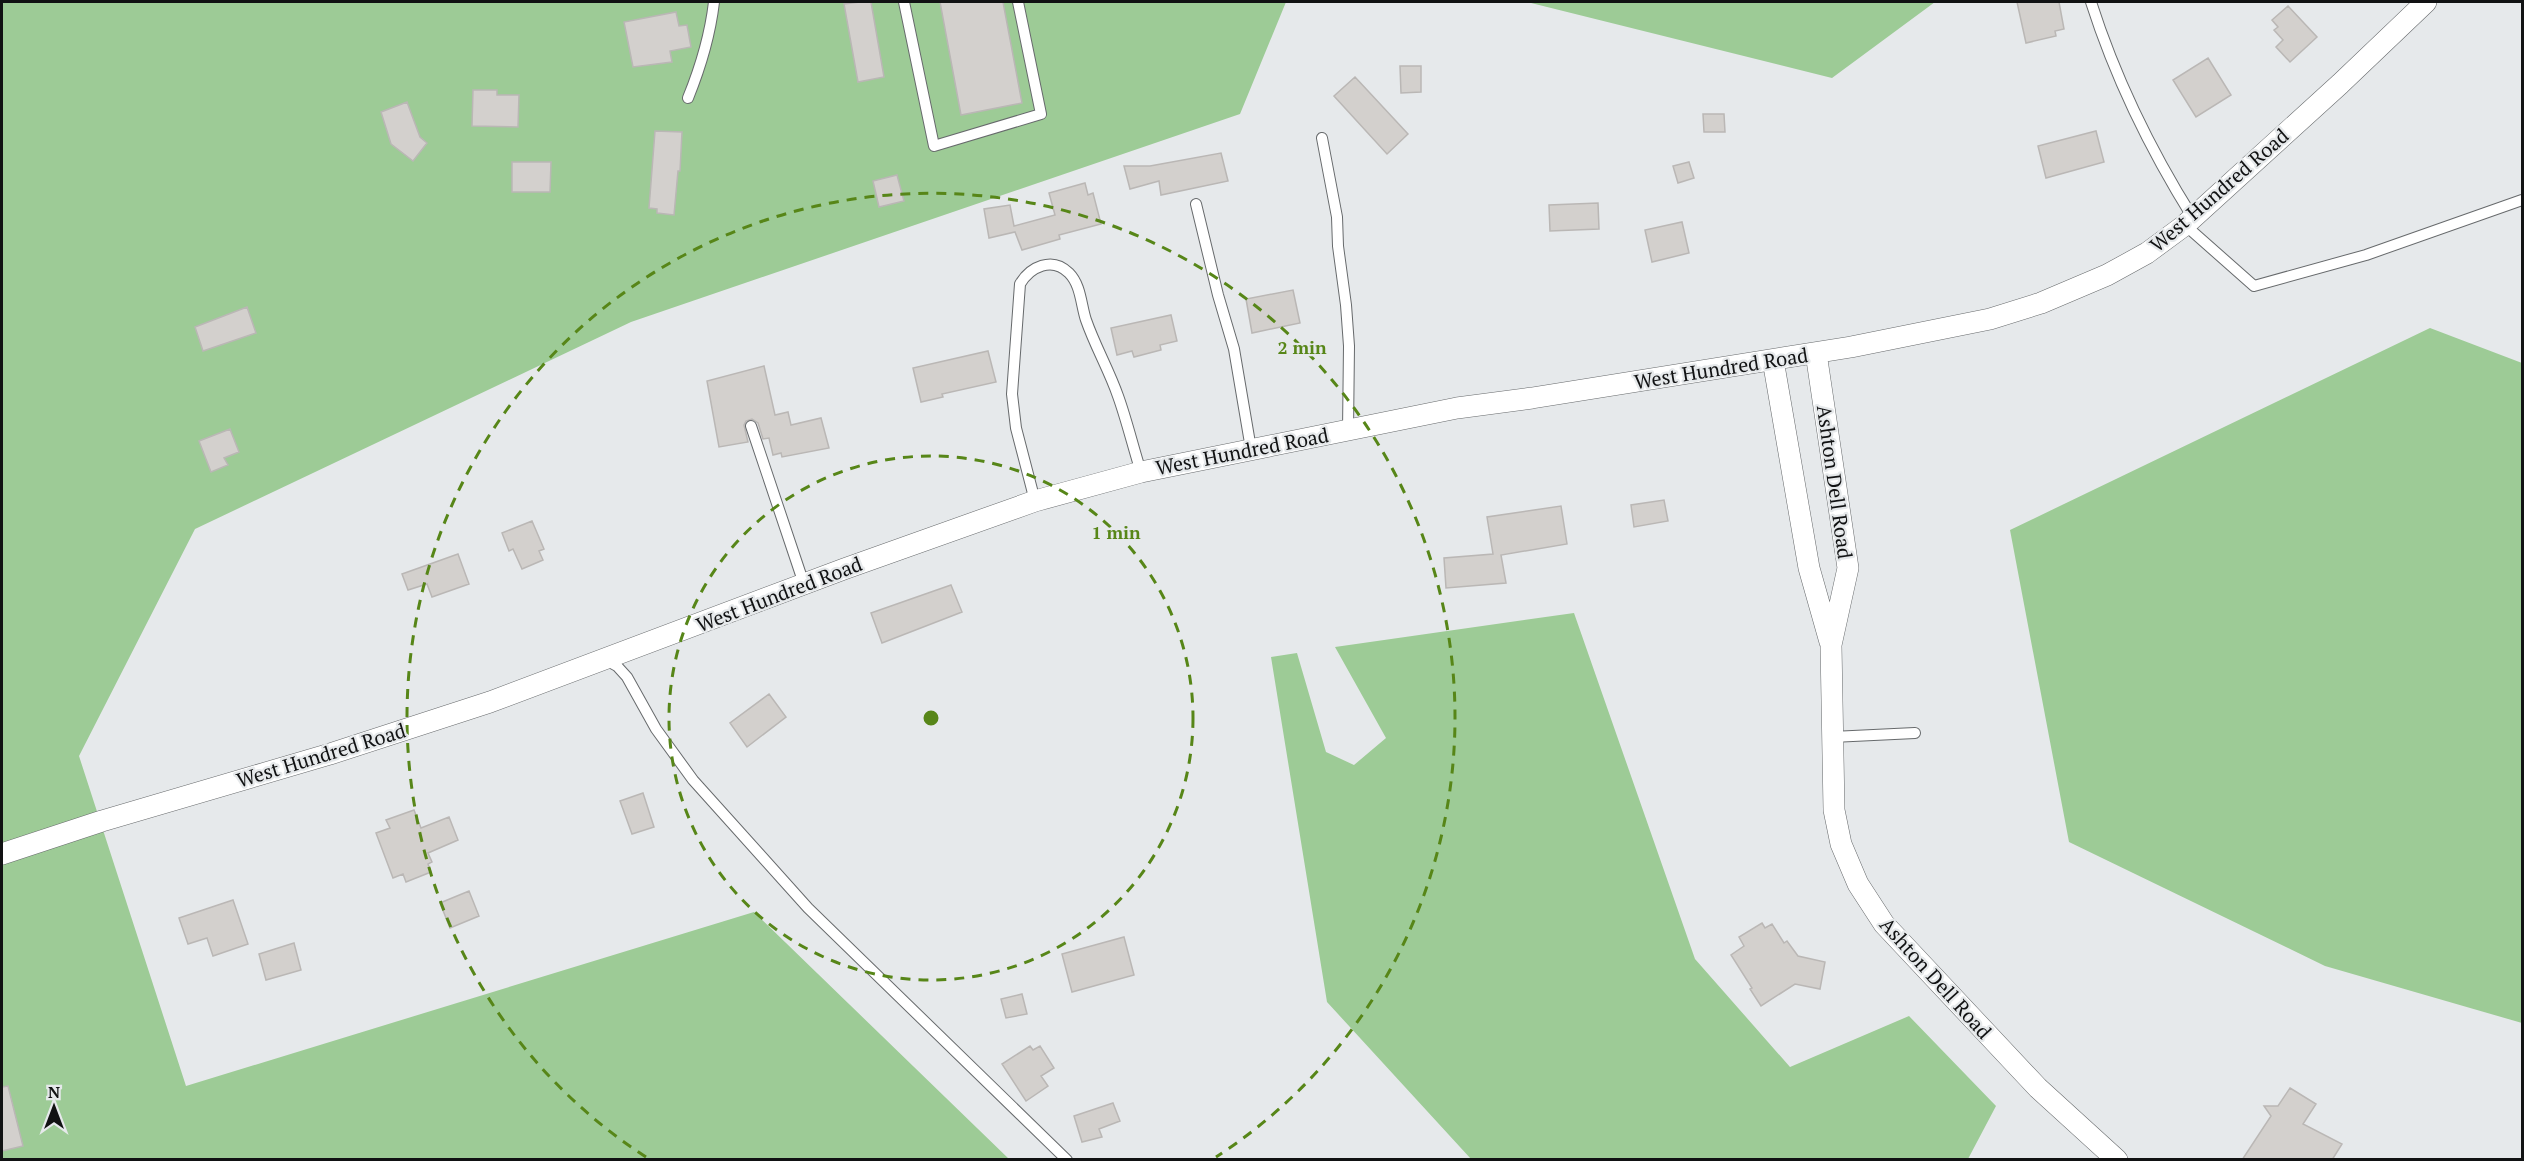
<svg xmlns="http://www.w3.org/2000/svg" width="2524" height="1161" viewBox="0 0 2524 1161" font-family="'PT Serif',serif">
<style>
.green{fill:#9dcb96}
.building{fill:#d3d0cd;stroke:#bab7b5;stroke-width:1.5}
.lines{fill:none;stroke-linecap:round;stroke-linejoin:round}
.lane-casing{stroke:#676a6c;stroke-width:12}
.street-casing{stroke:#676a6c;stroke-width:22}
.lane{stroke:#fff;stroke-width:10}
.street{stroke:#fff;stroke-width:21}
.ring{fill:none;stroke:#578618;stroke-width:3;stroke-dasharray:10 8}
.labels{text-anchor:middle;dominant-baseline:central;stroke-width:4.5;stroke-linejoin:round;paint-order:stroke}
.street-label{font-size:20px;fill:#111213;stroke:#e6e9eb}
.centre{fill:#578618;stroke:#e6e9eb;stroke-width:3}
.ring-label{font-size:18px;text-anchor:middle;font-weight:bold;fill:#578618;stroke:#e6e9eb;stroke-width:4.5;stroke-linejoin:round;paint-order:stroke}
</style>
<rect width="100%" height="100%" fill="#e6e9eb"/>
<!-- green -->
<path class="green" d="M2 2H1286L1240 114 631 322 195 529 79 756 186 1086 754 912 1009 1159 2 1160Z
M1527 2H1935L1832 78Z
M2430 328 2522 363V1023L2325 966 2069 842 2010 530Z
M1574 613 1695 959 1790 1067 1909 1016 1996 1106 1968 1159H1471L1327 1002 1271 657 1297 653 1326 752 1354 765 1386 738 1335 647Z"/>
<!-- building -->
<path class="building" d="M860 2H871L884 77 858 82 844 4Z
M940 2H1003L1022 103 961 115Z
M2017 2H2059L2064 29 2055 31 2056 36 2026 43Z
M2288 6 2317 37 2290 62 2276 47 2283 40 2274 30 2278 27 2272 20Z
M676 12 679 26 687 25 691 47 670 51 672 62 633 67 624 22Z
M2208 58 2231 95 2196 117 2173 80Z
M1400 66H1421V92L1401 93Z
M1355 77 1408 134 1387 154 1334 96Z
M473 90H497V95H519L518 127 472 126Z
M407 102 420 137 427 143 413 161 391 144 381 112Z
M1703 114H1724L1725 132H1704Z
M655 131 682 132 680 171H678L674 215 657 213V209L649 208Z
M2096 131 2104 162 2046 178 2038 146Z
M1221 153 1228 181 1161 195 1159 181 1130 189 1124 166H1150Z
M512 162H551L550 192H512Z
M1689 162 1694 178 1678 183 1673 166Z
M897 175 904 201 879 207 873 181Z
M1085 183 1088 195 1093 193 1101 224 1059 235 1060 239 1022 250 1015 232 989 238 984 209 1010 205 1014 226 1055 215 1049 193Z
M1598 203 1599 229 1550 231 1549 205Z
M1682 222 1689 253 1652 262 1645 230Z
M1293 290 1300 323 1252 333 1246 299Z
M247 307 256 333 203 351 195 327Z
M1171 315 1177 341 1160 345 1161 350 1134 357 1132 351 1117 355 1111 328Z
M988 351 996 382 942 394 943 397 921 402 913 368Z
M764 366 775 415 788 412 791 425 821 418 829 448 782 457 781 453 773 455 769 438 763 439 758 423 752 419 746 421 744 425 748 442 719 447 707 381Z
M230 429 239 452 224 458 228 465 211 472 199 441Z
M1664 500 1668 521 1634 527 1631 505Z
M1561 506 1567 544 1501 555 1506 583 1446 588 1444 558 1493 554 1487 517Z
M532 521 544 549 539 551 543 560 522 569 513 549 509 551 502 533Z
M458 554 469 584 432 597 427 584 408 590 402 574Z
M951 585 962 612 882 643 871 613Z
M769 694 786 717 747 747 730 723Z
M643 793 654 827 632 834 620 801Z
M414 810 421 828 449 817 458 840 428 853 432 862 428 864 431 872 406 882 403 874 393 878 376 833 390 828 386 820Z
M469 891 479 916 450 928 440 903Z
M233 900 248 944 213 956 207 938 188 944 179 918Z
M1762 923 1765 928 1772 924 1784 943 1787 941 1798 956 1825 962 1820 989 1795 984 1761 1006 1750 989 1752 988 1731 955 1744 946 1739 937Z
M1124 937 1134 975 1072 992 1062 954Z
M294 943 301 970 266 980 259 954Z
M1022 994 1027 1014 1006 1018 1001 999Z
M1030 1046 1033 1050 1040 1046 1054 1068 1041 1076 1048 1086 1026 1101 1002 1064Z
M8 1086 23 1146 2 1151V1087Z
M2290 1088 2316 1104 2303 1124 2342 1144 2332 1160H2242L2271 1116 2264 1106H2278Z
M1113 1103 1120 1121 1099 1129 1102 1137 1082 1142 1074 1116Z"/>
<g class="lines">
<defs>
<path id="lane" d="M904 2 934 146 1041 114 1018 2
M2091 2C2115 77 2151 151 2193 218
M688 98C701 66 710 36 714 2
M1322 138 1337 217 1338 246 1346 305 1349 346 1348 430
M1196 204 1218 295 1234 349 1251 449
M2185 225 2254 286 2366 255 2522 200
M751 426 804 584
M1035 501 1016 428 1012 394 1020 284C1030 267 1052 256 1069 273 1081 285 1081 305 1086 320 1095 346 1109 370 1118 396 1127 421 1133 447 1141 472
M606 660 617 666 627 677 656 729 693 780 808 908 1067 1160
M1832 737 1915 733"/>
<path id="street" d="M1816 353 1848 568 1831 645 1834 810 1841 844 1858 884 1884 924 2038 1088 2117 1160
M1773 360 1809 568 1830 642
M2 854 102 821 330 754 490 702 844 569 1035 501 1141 472 1457 408 1532 398 1851 347 1990 319 2041 303 2107 275 2147 253 2185 225 2340 84 2426 2"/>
</defs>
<!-- lane casing -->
<use href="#lane" class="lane-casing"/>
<!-- street casing -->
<use href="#street" class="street-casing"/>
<!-- lane -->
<use href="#lane" class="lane"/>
<!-- street -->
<use href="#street" class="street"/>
</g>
<!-- distance rings -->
<g class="ring">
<circle cx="931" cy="718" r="262"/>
<path d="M646 1157A524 524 0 1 1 1216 1157"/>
</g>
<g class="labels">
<!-- street labels -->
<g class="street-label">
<text transform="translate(2219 190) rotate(-41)">West Hundred Road</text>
<text transform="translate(1721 368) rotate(-9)">West Hundred Road</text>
<text transform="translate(1242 451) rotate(-11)">West Hundred Road</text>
<text transform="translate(1835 482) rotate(82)">Ashton Dell Road</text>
<text transform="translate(779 594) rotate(-21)">West Hundred Road</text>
<text transform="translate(321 755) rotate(-17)">West Hundred Road</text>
<text transform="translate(1936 978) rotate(48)">Ashton Dell Road</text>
</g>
</g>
<circle cx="931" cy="718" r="9" class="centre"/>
<g class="ring-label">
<text x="1302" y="354">2 min</text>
<text x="1116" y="539">1 min</text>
</g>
<!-- border -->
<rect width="2524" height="1161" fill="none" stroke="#111213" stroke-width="6"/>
<!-- north arrow -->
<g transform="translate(54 1107)" stroke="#e6e9eb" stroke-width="4.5" paint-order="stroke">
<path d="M0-4.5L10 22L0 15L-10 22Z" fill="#111213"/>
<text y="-9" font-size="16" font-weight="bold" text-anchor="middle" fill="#111213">N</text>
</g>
</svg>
